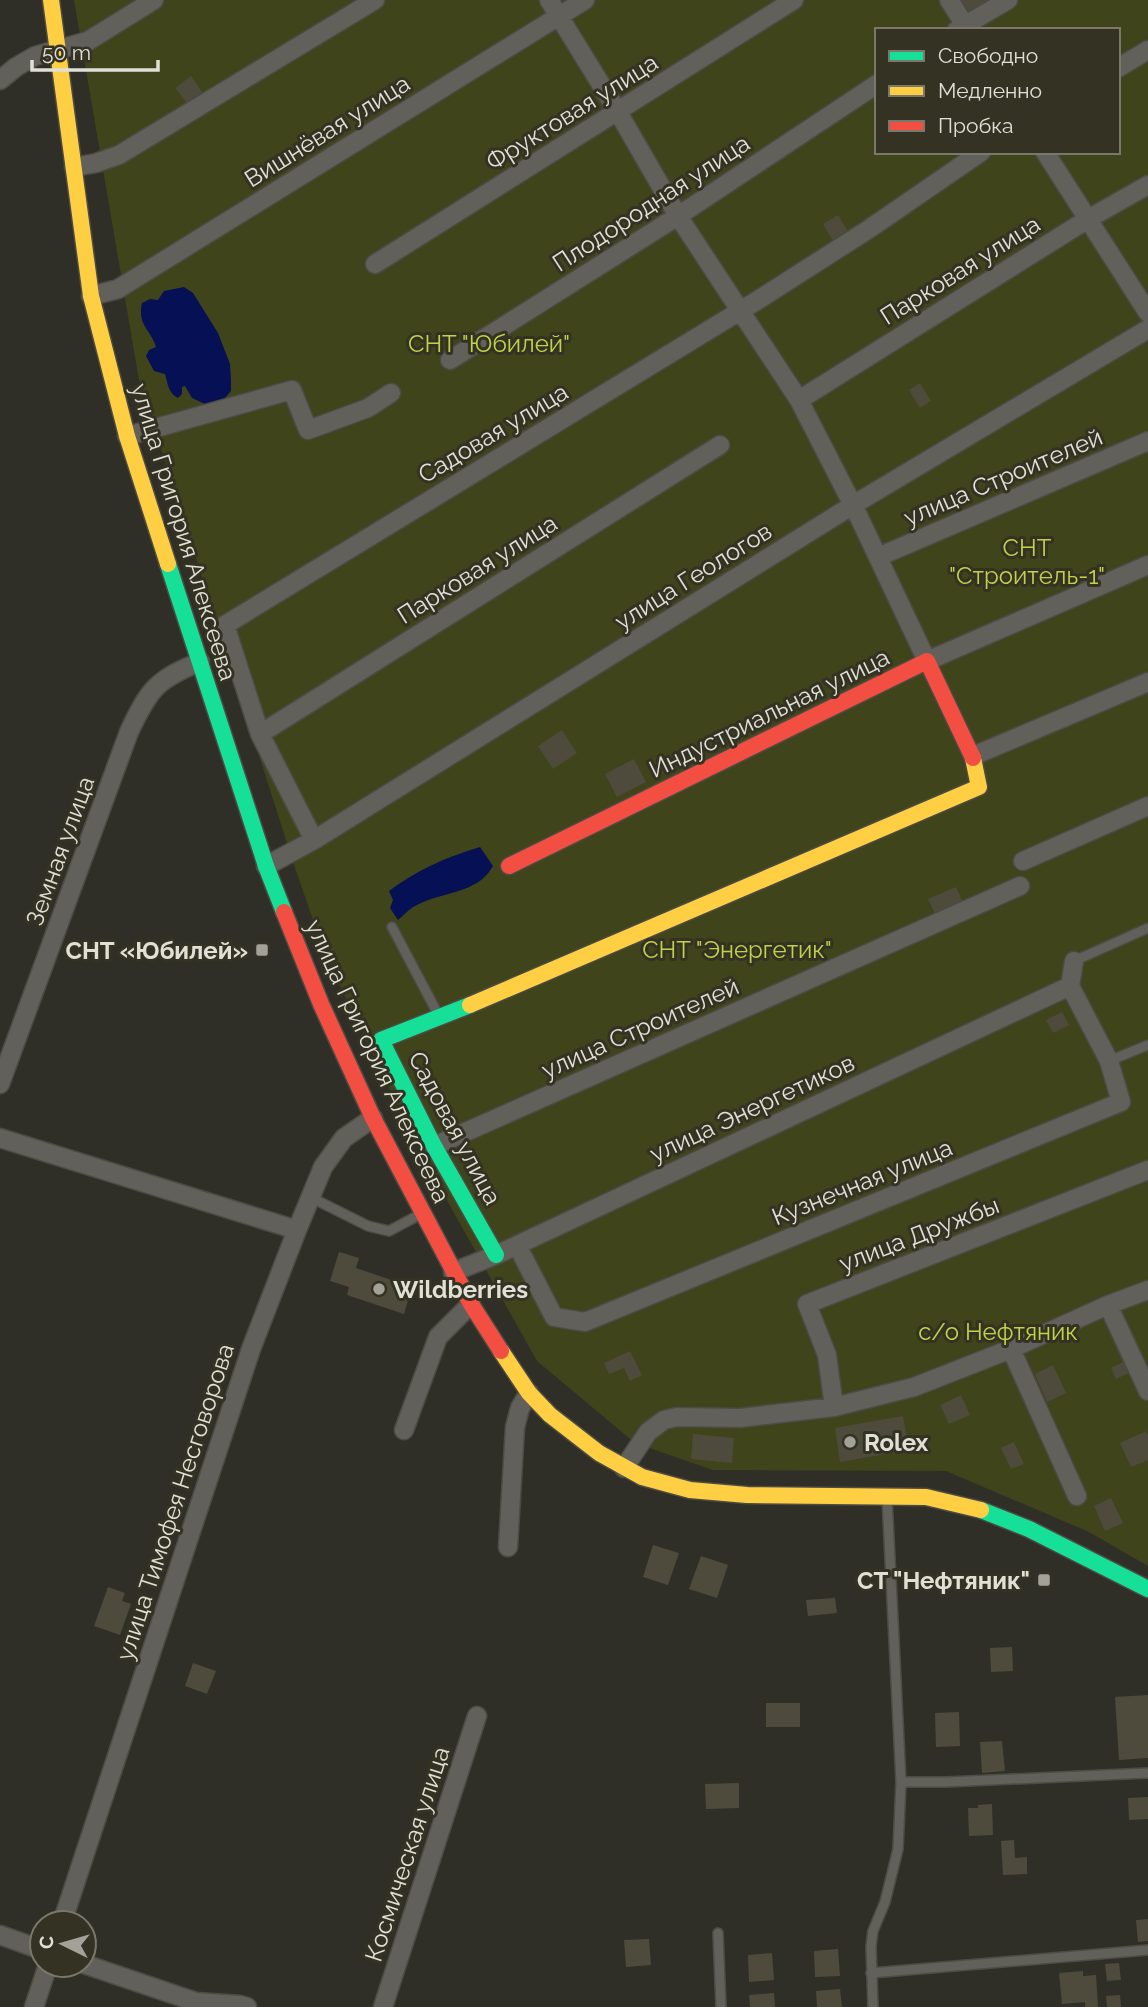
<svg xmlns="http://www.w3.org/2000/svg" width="1148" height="2007" viewBox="0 0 1148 2007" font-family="Raleway,sans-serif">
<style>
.green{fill:#3f441b;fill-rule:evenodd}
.water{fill:#051154}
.building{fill:#4e4b3c}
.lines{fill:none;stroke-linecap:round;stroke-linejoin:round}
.lane-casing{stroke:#4c4b44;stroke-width:12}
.street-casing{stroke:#4c4b44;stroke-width:21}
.fast-casing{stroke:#4c4b44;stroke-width:19}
.slow-casing{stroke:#4c4b44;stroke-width:19}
.jam-casing{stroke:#4c4b44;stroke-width:19}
.lane{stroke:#61605a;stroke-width:9}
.street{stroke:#61605a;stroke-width:18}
.fast{stroke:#16e098;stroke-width:16}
.slow{stroke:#ffcf43;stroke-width:16}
.jam{stroke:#f24e42;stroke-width:16}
.poi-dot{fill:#a3a299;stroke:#343223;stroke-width:2.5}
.labels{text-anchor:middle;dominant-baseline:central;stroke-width:6;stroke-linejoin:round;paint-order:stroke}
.street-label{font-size:24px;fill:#e1e0d7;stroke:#343223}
.park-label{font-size:24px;fill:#c2d247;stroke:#343223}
.poi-label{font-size:24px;font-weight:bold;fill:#e1e0d7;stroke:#343223;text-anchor:end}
</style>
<rect width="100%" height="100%" fill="#302f27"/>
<!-- green -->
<path class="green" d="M74 0H1148V1566L1089 1532 946 1471 713 1470 635 1443 537 1361 421 1154 326 957 294 865 139 380ZM877 30H1118V152H877Z"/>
<!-- water -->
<path class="water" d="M184 287 193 293 218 333 230 364 231 381V391L225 398 214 405 205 404 192 398 185 386 182 387V394L178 398C168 393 168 384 165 374L154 371 146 356 149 350 156 347C151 329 137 326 142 303L150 299 158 300 164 291Z
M480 847 493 866C477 895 441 891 415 906 409 909 403 916 398 920L390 908 393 900 389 891C417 870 446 857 480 847Z"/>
<!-- building -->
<path class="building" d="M956 0H988L964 14Z
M191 76 202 92 187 103 175 88Z
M838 215 850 235 835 244 823 224Z
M920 383 931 401 920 408 909 390Z
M562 730 577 753 553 769 538 746Z
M634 759 646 782 617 797 605 774Z
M956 887 965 907 938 920 928 899Z
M1062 1012 1069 1025 1053 1033 1046 1020Z
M339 1252 359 1258 356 1268 412 1287 404 1314 347 1295 349 1287 330 1281Z
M630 1351 642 1375 630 1381 624 1368 609 1374 604 1363Z
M1128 1360 1133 1371 1116 1379 1111 1368Z
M1053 1365 1066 1393 1047 1402 1035 1374Z
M961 1395 970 1415 949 1424 940 1405Z
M903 1416 909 1450 840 1462 835 1428Z
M1146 1431 1148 1435V1460L1131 1467 1120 1443Z
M693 1434 734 1438 732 1463 691 1459Z
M1014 1442 1024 1464 1011 1469 1001 1448Z
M1111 1498 1123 1523 1105 1531 1094 1506Z
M653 1545 679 1553 668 1585 643 1577Z
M701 1556 728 1565 717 1598 689 1589Z
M108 1587 125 1593 122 1601 131 1604 120 1635 94 1626Z
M835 1598 837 1613 808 1616 806 1600Z
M1012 1647 1013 1671 991 1672 990 1648Z
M193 1663 216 1671 207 1694 185 1686Z
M1148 1695V1758L1119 1760 1115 1697Z
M766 1703H800V1727H766Z
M959 1712 960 1746 936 1747 935 1713Z
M1002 1741 1005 1771 982 1773 980 1742Z
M739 1783V1808L706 1809 705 1784Z
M1148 1797V1819L1129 1820 1128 1798Z
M992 1804 993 1835 969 1836 968 1808H978V1805Z
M1014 1840 1015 1858 1027 1857V1874L1003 1875 1001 1841Z
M1148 1919V1941L1138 1942 1136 1920Z
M649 1939 651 1965 626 1967 624 1940Z
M838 1949 840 1976 815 1977 814 1951Z
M772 1953 774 1980 749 1982 748 1955Z
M1119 1963 1121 1980 1107 1981 1105 1964Z
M1083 1971V1976L1096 1975 1098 2007H1085V2002L1062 2004 1059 1973Z
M840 1989 842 2007H817L816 1991Z
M774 1993 775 2007H750L749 1995Z
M1120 1995 1121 2007H1107L1106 1996Z"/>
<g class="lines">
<defs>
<path id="lane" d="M392 927 439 1016
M1074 961 1148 928
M1109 1061 1148 1045
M310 1197 368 1226 389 1231 421 1214
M901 1782H946L1148 1773
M718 1933 721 2007
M871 1973 1148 1950
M873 2007 871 1946 873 1931 885 1902 898 1849 901 1782 887 1498"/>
<path id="street" d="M549 0 618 112 678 216 799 400 857 513 927 661 1148 565
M949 0 968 30
M957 30 1008 0
M1118 68 1148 50
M0 80 16 67 35 56 88 41 154 0
M1045 152 1148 313
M74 167 96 163 119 155 375 0
M375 264 794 0
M91 296 118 289 585 0
M450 360 678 216 877 84
M799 400 1088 219 1148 185
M127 436 292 390 308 430 368 408 391 393
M878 557 1148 441
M260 734 720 445
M973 756 1148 682
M314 840 260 734 225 625 758 300 869 229 981 152
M1023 861 1148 806
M266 866 314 840 853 505 1148 329
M0 1084 129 732C149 689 157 679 200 662
M0 1138 297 1230
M434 1146 1020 886
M517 1245 554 1317 585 1322 1121 1102 1109 1061 1070 986 1074 961
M453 1272 496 1255 1070 986
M1108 1305 1148 1391
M1011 1349 1077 1496
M834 1407 827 1355 807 1304 1148 1170
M404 1430 438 1337 471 1304
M624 1468 648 1432 664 1420 677 1417 740 1418 834 1407 914 1387 1011 1349 1108 1305 1148 1290
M508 1547 515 1427 520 1408 529 1393
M62 1923 251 1349 297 1230 323 1167 344 1138 373 1118
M0 1935 42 1950
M84 1964 196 2002 240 2005 247 2007
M34 2007 48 1965
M383 2007 477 1716"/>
<path id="fast" d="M168 564 266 866 284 912
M470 1005 381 1040 434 1146 496 1255
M981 1510 1029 1529 1148 1589"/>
<path id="slow" d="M51 0 91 296 127 436 168 564
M470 1005 979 787 973 758
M501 1351 529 1393 550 1415 599 1453 642 1477 690 1490 747 1495 926 1497 981 1510"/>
<path id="jam" d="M509 866 927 661 973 758
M284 912 321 1004 373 1118 471 1304 501 1351"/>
</defs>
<!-- lane casing -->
<use href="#lane" class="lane-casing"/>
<!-- street casing -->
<use href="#street" class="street-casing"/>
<!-- fast casing -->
<use href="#fast" class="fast-casing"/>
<!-- slow casing -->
<use href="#slow" class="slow-casing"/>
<!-- jam casing -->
<use href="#jam" class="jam-casing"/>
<!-- lane -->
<use href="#lane" class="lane"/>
<!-- street -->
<use href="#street" class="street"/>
<!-- fast -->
<use href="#fast" class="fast"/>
<!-- slow -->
<use href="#slow" class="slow"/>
<!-- jam -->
<use href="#jam" class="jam"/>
</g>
<!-- markers -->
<g class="poi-dot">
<rect x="255" y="943" width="14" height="14" rx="3.5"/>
<circle cx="379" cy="1289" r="7"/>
<circle cx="850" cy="1442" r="7"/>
<rect x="1037" y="1573" width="14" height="14" rx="3.5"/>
</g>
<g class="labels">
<!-- street labels -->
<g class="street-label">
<text transform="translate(572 112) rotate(-32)">Фруктовая улица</text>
<text transform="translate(327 131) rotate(-32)">Вишнёвая улица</text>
<text transform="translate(651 203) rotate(-33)">Плодородная улица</text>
<text transform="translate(960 270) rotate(-32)">Парковая улица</text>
<text transform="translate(493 433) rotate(-31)">Садовая улица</text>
<text transform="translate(1003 477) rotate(-23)">улица Строителей</text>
<text transform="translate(184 532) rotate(73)">улица Григория Алексеева</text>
<text transform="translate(477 569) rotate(-32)">Парковая улица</text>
<text transform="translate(693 576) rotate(-32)">улица Геологов</text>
<text transform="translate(769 713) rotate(-26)">Индустриальная улица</text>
<text transform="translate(60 851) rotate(-70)">Земная улица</text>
<text transform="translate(640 1028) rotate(-24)">улица Строителей</text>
<text transform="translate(378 1061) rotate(65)">улица Григория Алексеева</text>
<text transform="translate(752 1108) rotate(-25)">улица Энергетиков</text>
<text transform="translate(455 1128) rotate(62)">Садовая улица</text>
<text transform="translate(862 1182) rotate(-22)">Кузнечная улица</text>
<text transform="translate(919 1234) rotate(-21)">улица Дружбы</text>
<text transform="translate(175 1502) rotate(-72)">улица Тимофея Несговорова</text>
<text transform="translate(407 1854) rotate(-72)">Космическая улица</text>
</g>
<!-- park labels -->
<g class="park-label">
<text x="489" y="343">СНТ "Юбилей"</text>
<text x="1027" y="547">СНТ<tspan x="1027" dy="28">"Строитель-1"</tspan></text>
<text x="737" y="949">СНТ "Энергетик"</text>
<text x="998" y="1331">с/о Нефтяник</text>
</g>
<!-- poi labels -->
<g class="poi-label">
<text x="248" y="950">СНТ «Юбилей»</text>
<text x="393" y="1289" text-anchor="start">Wildberries</text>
<text x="864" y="1442" text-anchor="start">Rolex</text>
<text x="1030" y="1580">СТ "Нефтяник"</text>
</g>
</g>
<!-- legend -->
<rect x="875" y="28" width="245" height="126" fill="#343223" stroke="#79786b" stroke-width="2"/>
<rect x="889" y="51" width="35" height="10" fill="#16e098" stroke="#79786b" stroke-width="2"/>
<text x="938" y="63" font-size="21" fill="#e1e0d7">Свободно</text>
<rect x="889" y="86" width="35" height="10" fill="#ffcf43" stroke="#79786b" stroke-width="2"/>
<text x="938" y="98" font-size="21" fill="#e1e0d7">Медленно</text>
<rect x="889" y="121" width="35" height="10" fill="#f24e42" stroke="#79786b" stroke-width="2"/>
<text x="938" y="133" font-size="21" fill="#e1e0d7">Пробка</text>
<!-- north arrow -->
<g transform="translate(63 1944) rotate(275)"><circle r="33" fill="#343223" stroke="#79786b" stroke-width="2"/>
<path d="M0-5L12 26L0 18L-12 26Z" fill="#a3a299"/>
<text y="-10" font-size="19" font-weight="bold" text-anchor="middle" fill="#e1e0d7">С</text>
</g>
<!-- scale -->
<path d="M32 60v10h126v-10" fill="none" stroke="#e1e0d7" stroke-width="3.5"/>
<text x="42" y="60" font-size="21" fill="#e1e0d7" stroke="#343223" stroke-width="5" paint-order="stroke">50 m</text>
</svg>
